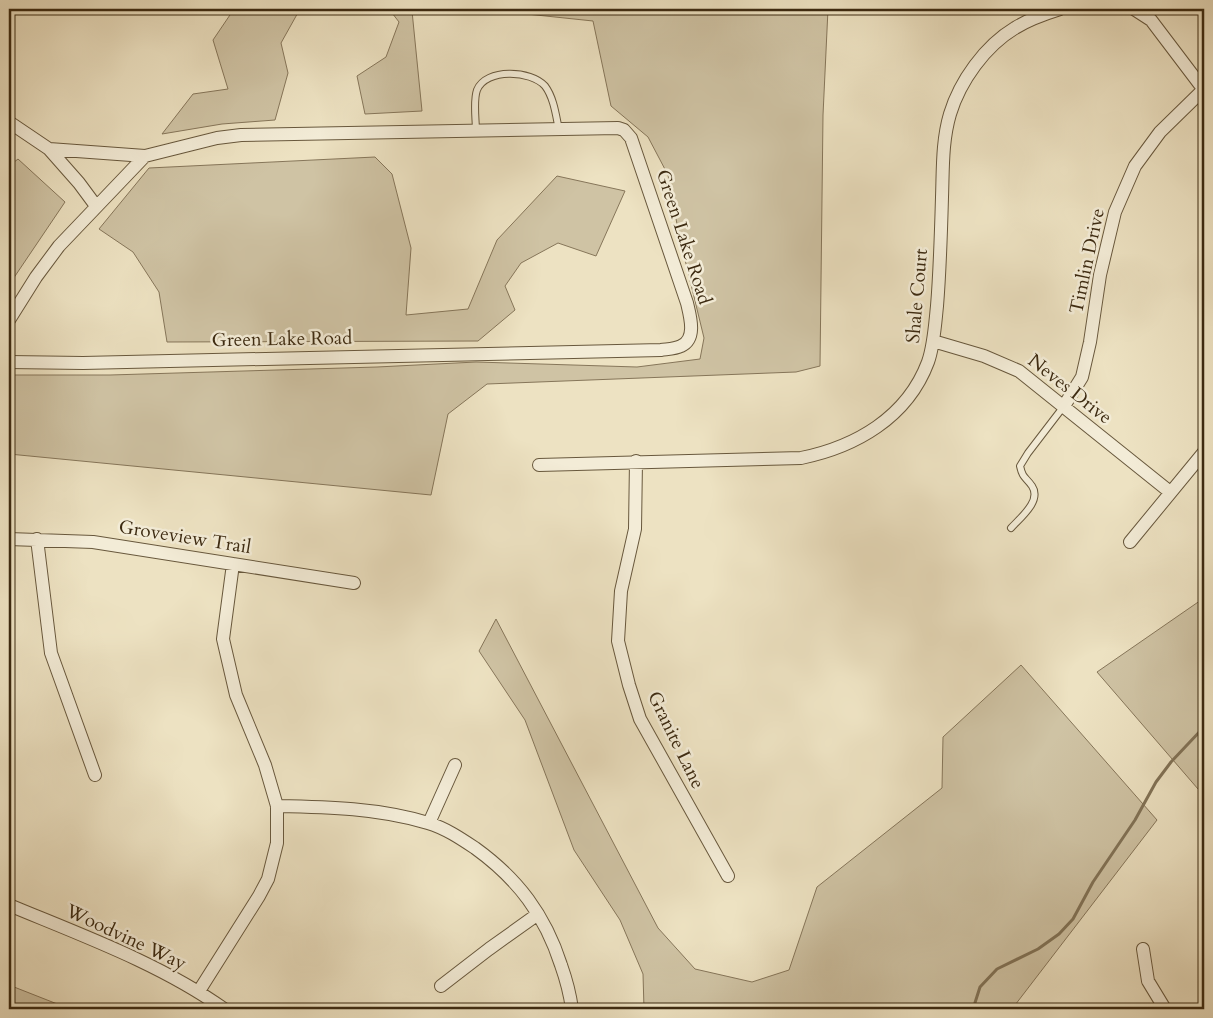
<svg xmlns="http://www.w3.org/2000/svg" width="1213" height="1018" viewBox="0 0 1213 1018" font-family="Cardo,serif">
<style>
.green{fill:#cfc3a4;stroke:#86765a}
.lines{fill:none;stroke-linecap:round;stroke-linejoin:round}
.stream{stroke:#827357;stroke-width:3}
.service-casing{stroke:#68583d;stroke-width:8}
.minor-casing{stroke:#68583d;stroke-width:14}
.service{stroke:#f3ecd7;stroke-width:6}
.minor{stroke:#f3ecd7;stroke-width:12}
.labels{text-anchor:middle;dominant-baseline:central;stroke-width:5;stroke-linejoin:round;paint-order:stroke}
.street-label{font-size:19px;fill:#3c2a11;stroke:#f3ecd7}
</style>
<rect width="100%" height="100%" fill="#ede2c2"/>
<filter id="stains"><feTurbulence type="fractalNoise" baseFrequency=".004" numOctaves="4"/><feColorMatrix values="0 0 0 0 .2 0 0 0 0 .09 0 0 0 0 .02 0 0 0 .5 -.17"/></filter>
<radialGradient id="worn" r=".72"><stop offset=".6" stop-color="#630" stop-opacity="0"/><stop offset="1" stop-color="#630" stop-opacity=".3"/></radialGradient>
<!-- green -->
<path class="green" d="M234 9H300L281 43 288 73 275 120 222 124 162 134 193 94 228 89 213 40Z
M389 9H828L823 115 820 366 796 372 487 384 448 414 431 495 9 454V375H110L377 367 476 362 637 367 700 359 704 338 679 235 668 175 648 137 611 106 593 21 498 11H412L422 111 365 114 357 76 386 57 399 22Z
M375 157 392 174 411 248 406 315 468 309 497 240 557 176 625 191 596 256 558 243 521 263 505 286 515 310 478 341 167 342 159 292 133 252 99 229 149 168Z
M18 159 65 202 9 285V166Z
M1204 598V779L1198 789 1097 672Z
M496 619 658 928 695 969 752 982 789 970 817 887 942 788 943 737 1021 665 1157 820 1012 1009H644L643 974 620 920 574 850 525 720 479 651Z
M9 985 70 1009H9Z"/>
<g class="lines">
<!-- stream -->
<path class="stream" d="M973 1009 980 987 997 969 1038 949 1059 934 1073 919 1093 882 1135 820 1156 782 1171 762 1204 727"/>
<defs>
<path id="service" d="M476 132C476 119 473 101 477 90 486 68 531 70 545 86 554 98 556 116 559 130
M1011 528C1020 518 1042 501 1032 486 1025 476 1023 479 1020 466L1028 453 1064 406"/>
<path id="minor" d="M1134 9 1151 20 1204 90
M9 122 49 149 79 183 96 206
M9 320 36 277 59 246 145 156
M933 341 984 356 1019 371 1170 492
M9 362 83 363 661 350C668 349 675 349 681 346 697 339 690 316 687 303L631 138 624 130 618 128 241 135 217 138 145 156 49 149
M1064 406 1082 377 1090 342 1100 275 1115 212 1135 166 1160 132 1204 89
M636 461 635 529 621 591 618 641 629 685 640 719 728 876
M539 465 801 458C855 447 907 418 928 362 934 345 935 325 937 306 940 270 941 233 942 197 943 169 942 141 950 114 960 81 985 46 1015 28 1029 19 1044 14 1060 9
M9 539 93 542 354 583
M37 539 51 653 95 775
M1130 542 1204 452
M277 806C328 807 379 808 428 823 445 828 460 838 475 848 518 879 545 915 561 965 566 979 570 994 572 1009
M429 823 455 765
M9 905C81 935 161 964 224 1009
M1143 949 1148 981 1165 1009
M441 986 489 949 538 914
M199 991 259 896 268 879 277 843V806L265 765 236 695 223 639 233 564"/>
</defs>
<!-- service casing -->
<use href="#service" class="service-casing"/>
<!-- minor casing -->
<use href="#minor" class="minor-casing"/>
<!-- service -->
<use href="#service" class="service"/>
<!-- minor -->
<use href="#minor" class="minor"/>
</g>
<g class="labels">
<!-- street labels -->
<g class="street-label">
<text transform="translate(684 237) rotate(72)">Green Lake Road</text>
<text transform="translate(1087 261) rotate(-78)">Timlin Drive</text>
<text transform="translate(917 296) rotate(-85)">Shale Court</text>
<text transform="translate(282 339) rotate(-1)">Green Lake Road</text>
<text transform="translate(1070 389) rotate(38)">Neves Drive</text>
<text transform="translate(185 537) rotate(9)">Groveview Trail</text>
<text transform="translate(676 740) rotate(64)">Granite Lane</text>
<text transform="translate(126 937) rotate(25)">Woodvine Way</text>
</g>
</g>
<!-- margin -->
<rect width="1213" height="1018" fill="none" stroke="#ede2c2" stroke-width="30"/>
<rect x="10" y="10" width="1193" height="998" fill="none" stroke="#3c2a11" stroke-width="2.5"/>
<rect x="15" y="15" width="1183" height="988" fill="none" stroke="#3c2a11"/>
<rect width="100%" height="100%" filter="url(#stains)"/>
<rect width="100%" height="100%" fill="url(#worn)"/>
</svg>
